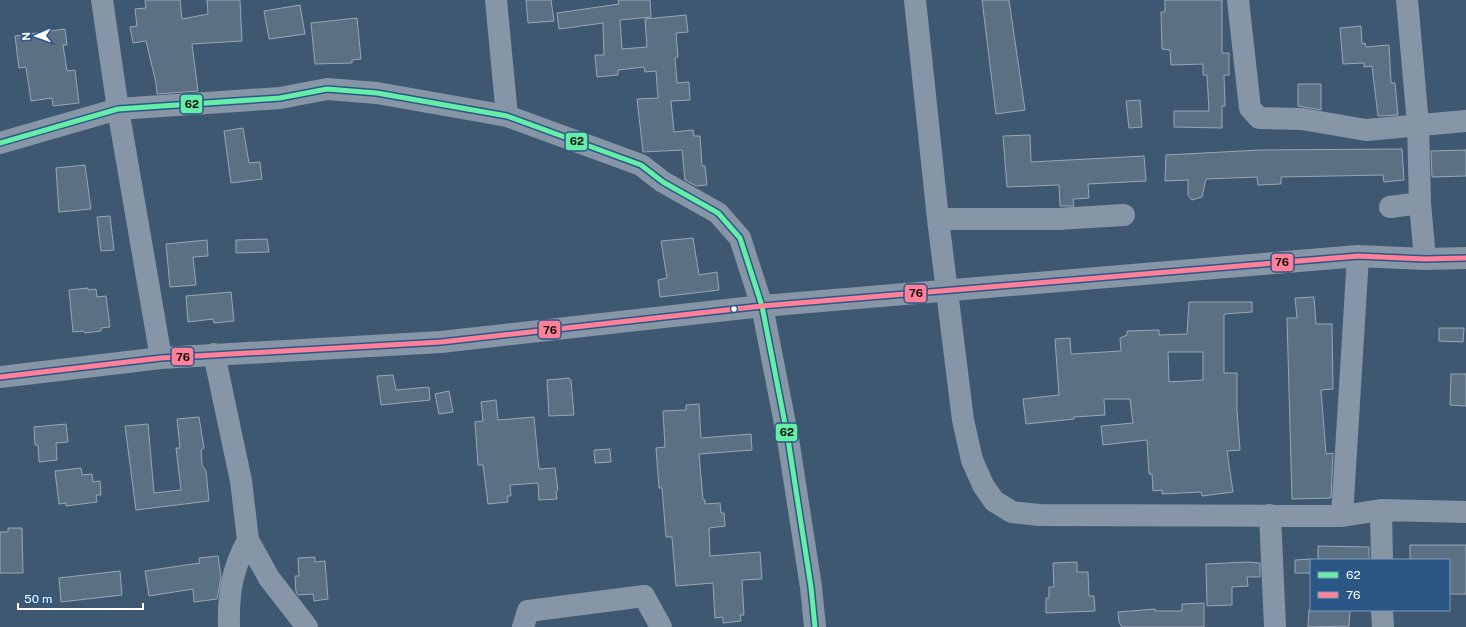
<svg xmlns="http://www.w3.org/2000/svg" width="1466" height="627" viewBox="0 0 1466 627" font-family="'Public Sans',sans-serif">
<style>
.building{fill:#5c7084;stroke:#99a7b5;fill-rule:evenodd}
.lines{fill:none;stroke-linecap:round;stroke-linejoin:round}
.minor{stroke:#8696a7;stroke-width:22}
.bus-1-casing{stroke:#2a5786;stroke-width:8}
.bus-2-casing{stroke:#2a5786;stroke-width:8}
.bus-1{stroke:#66eda8;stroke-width:5}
.bus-2{stroke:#ff8098;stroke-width:5}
.bus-dot{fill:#fff;stroke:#2a5786;stroke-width:1.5}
.line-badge{stroke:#2a5786;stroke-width:1.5}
.pale-badge-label{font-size:11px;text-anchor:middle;font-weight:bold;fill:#111}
</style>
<rect width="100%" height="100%" fill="#3f5871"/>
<!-- building -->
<path class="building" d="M145 0H180L182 19 208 14 207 0H240L242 41 192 44 198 91 157 94 156 83 146 41 133 43 130 27 137 26 135 9 146 8Z
M526 0H551L554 21 528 23Z
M618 0H650L651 17 620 20 622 49 647 47 645 19 686 15 688 32 676 33 678 57 675 58 677 83 689 82 690 100 671 101 674 132 693 130 694 136H700L702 166H705L707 185 696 186 685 180 682 150 643 152 637 99 658 98 656 71 645 72 644 67 618 70V75L597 77 595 55H604L603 23 559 29 557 13 619 4Z
M982 0H1009L1025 110 996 114Z
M1165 0H1222V53H1229V75H1224L1225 106H1222V128L1174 127V111H1209L1207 75H1203V64L1171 65 1170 50 1162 49 1161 12H1165Z
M300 5 305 34 269 39 264 11Z
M357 18 361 59 352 60V63L315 64 311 23Z
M1361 26 1362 44 1365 43 1366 47 1389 45 1391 83H1395L1398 115 1378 116 1372 66 1364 67V63L1343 64 1340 28Z
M65 29 67 45H63L67 71 75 70 79 103 53 106 52 98 31 101 26 67 19 68 15 36Z
M1298 84H1321V110L1298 106Z
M1140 100 1142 127 1129 128 1126 101Z
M243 128 249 163 260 162 262 179 231 183 224 131Z
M1030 135 1031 162 1144 156 1146 181 1088 184 1089 198 1073 199 1074 206H1060L1059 185 1007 187 1003 136Z
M1402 149 1404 180 1384 182 1383 175 1281 177V184L1258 185 1257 177 1206 179 1202 197 1192 200 1188 195V180L1165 181 1166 155 1260 150Z
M1466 150V176L1432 177 1431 151Z
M85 165 91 209 59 212 56 168Z
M110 216 114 250 101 251 97 217Z
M693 238 699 275 717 272 719 290 660 297 658 280 667 278 661 241Z
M267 239 269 252 236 253V240Z
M207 240 208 256 193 257 196 285 170 287 166 244Z
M88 288V290L96 289 97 297 106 296 110 327 101 328V331L85 333 84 331 73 332 69 290Z
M231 292 234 321 214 323 213 319 188 322 186 296Z
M1314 297 1316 324H1332L1333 389 1321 390 1326 454 1333 453 1331 498 1292 499 1287 318H1297L1295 298Z
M1189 302H1252V312L1224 314V373H1237V410L1240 450 1227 451 1233 492 1202 496 1201 492 1162 494V490L1153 491 1152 474H1149L1147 440 1103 445 1101 426 1133 423 1130 399H1104L1105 415 1074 417V419L1026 424 1023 399 1059 395 1055 339 1070 338 1071 354 1121 351 1120 338 1127 335V331L1159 330V335L1187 334ZM1168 352H1203V380L1169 382Z
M1439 328H1464L1463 342 1439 341Z
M1451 374H1466V406L1450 405Z
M393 375 396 390 429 387 430 400 381 405 377 376Z
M569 378 571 380 574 415 549 416 547 380Z
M449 391 453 412 439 414 435 394Z
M496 400 498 420 534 417 539 469 555 468 558 490 556 491 557 499 539 500 538 483 510 485 511 496H507L508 502 488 504 483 465H478L475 422 483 421 481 402Z
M699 404 701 438 751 434 752 450 699 454 703 500H705V504L720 503 721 513H724L725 526 709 528 710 556 760 552 762 579 742 580 744 615H740L741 621 723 623V617L715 618 713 583 676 586 672 537H666L662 488H659L656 448 665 447 663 411 686 410V405Z
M199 417 204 448 201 450 202 465 206 471 209 501 136 510 125 426 148 424 154 493 181 490 176 448H180L177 419Z
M66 424 68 442 56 443 57 460 39 462 38 445H35L34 427Z
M610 449 611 462 595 463 594 450Z
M81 468 82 475 92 474 93 482 100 481 101 495H96L97 502 66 506V503L59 504 55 471Z
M8 528H22L23 573H0V532H8Z
M1410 545H1466V594H1449V560H1410Z
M1318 546 1369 547V560H1318Z
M218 556 221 577 217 599 194 602 193 589 149 596 145 571 200 563 199 558Z
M315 557V562L325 561 328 599 314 601 313 594 298 595 296 592 295 576H299L298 558Z
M1311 559V573H1295V560Z
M1077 562V572H1088L1089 596H1094L1095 611 1046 613V598H1049V587H1054L1053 563Z
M1247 562 1260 563V577H1247L1248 586 1232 587V605L1207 606 1206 564Z
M120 571 122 595 61 602 59 578Z
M1204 603V627H1122L1119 622 1118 612 1155 609 1156 611H1182V604Z
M1309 610H1350L1349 626 1308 627Z"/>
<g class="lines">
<!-- minor -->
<path class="minor" d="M102 0 118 109 161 358
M496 0 507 116
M915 0 938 219 963 420 972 460 983 485 994 501 1012 512 1039 515 1342 516 1381 510 1466 512
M1238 0 1250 108 1259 118 1302 119 1366 130 1466 121
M1407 0 1418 124 1420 203 1425 259
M0 143 118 109 280 98 327 89 377 93 507 116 641 165 663 182 718 213 740 238 762 306 788 439 811 587 815 627
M1390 207 1420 203
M938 219H1058L1124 215
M214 354 241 481 248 540 269 578 307 627
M0 377 161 358 441 342 762 306 1358 256 1425 259 1466 258
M1381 510 1382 560
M1270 515 1275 627
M1342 516 1358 256
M1382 610 1383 627
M229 627C228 594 232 569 248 540
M523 627 528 611 644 596 661 627"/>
<defs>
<path id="bus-1" d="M0 143 118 109 280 98 327 89 377 93 507 116 641 165 663 182 718 213 740 238 762 306 788 439 811 587 815 627"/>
<path id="bus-2" d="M0 377 161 358 441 342 762 306 1358 256 1425 259 1466 258"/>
</defs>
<!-- bus-1 casing -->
<use href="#bus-1" class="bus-1-casing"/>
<!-- bus-2 casing -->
<use href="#bus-2" class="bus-2-casing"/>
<!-- bus-1 -->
<use href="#bus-1" class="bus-1"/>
<!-- bus-2 -->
<use href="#bus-2" class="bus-2"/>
</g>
<!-- markers -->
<circle class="bus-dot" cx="734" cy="309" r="3.5"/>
<g class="line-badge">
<rect x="180" y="94" width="23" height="20" rx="4" fill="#66eda8"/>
<rect x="565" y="132" width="23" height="19" rx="4" fill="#66eda8"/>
<rect x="1271" y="253" width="23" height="19" rx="4" fill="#ff8098"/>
<rect x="904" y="284" width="23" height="19" rx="4" fill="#ff8098"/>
<rect x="538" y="320" width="23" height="19" rx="4" fill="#ff8098"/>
<rect x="171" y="347" width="23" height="19" rx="4" fill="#ff8098"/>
<rect x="775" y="423" width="23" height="19" rx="4" fill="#66eda8"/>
</g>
<g class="pale-badge-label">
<text x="192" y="108">62</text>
<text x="577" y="145">62</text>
<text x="1282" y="266">76</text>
<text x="916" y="297">76</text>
<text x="550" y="334">76</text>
<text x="183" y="361">76</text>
<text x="787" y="436">62</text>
</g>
<!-- legend -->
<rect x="1310" y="559" width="140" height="52" fill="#2a5786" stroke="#7f9ab6"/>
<rect x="1318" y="572" width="20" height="6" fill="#66eda8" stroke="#7f9ab6"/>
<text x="1346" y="579" font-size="12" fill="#ffffff">62</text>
<rect x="1318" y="592" width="20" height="6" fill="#ff8098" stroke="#7f9ab6"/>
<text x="1346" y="599" font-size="12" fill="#ffffff">76</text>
<!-- north arrow -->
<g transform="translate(36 36) rotate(268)" stroke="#2a5786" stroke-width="3" paint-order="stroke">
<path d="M0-3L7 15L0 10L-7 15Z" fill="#ffffff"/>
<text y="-6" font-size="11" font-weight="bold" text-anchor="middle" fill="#ffffff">N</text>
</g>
<!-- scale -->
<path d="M18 603v6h125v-6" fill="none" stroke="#ffffff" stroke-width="2"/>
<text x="24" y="603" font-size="12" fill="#ffffff" stroke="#2a5786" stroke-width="3" paint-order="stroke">50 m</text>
</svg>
